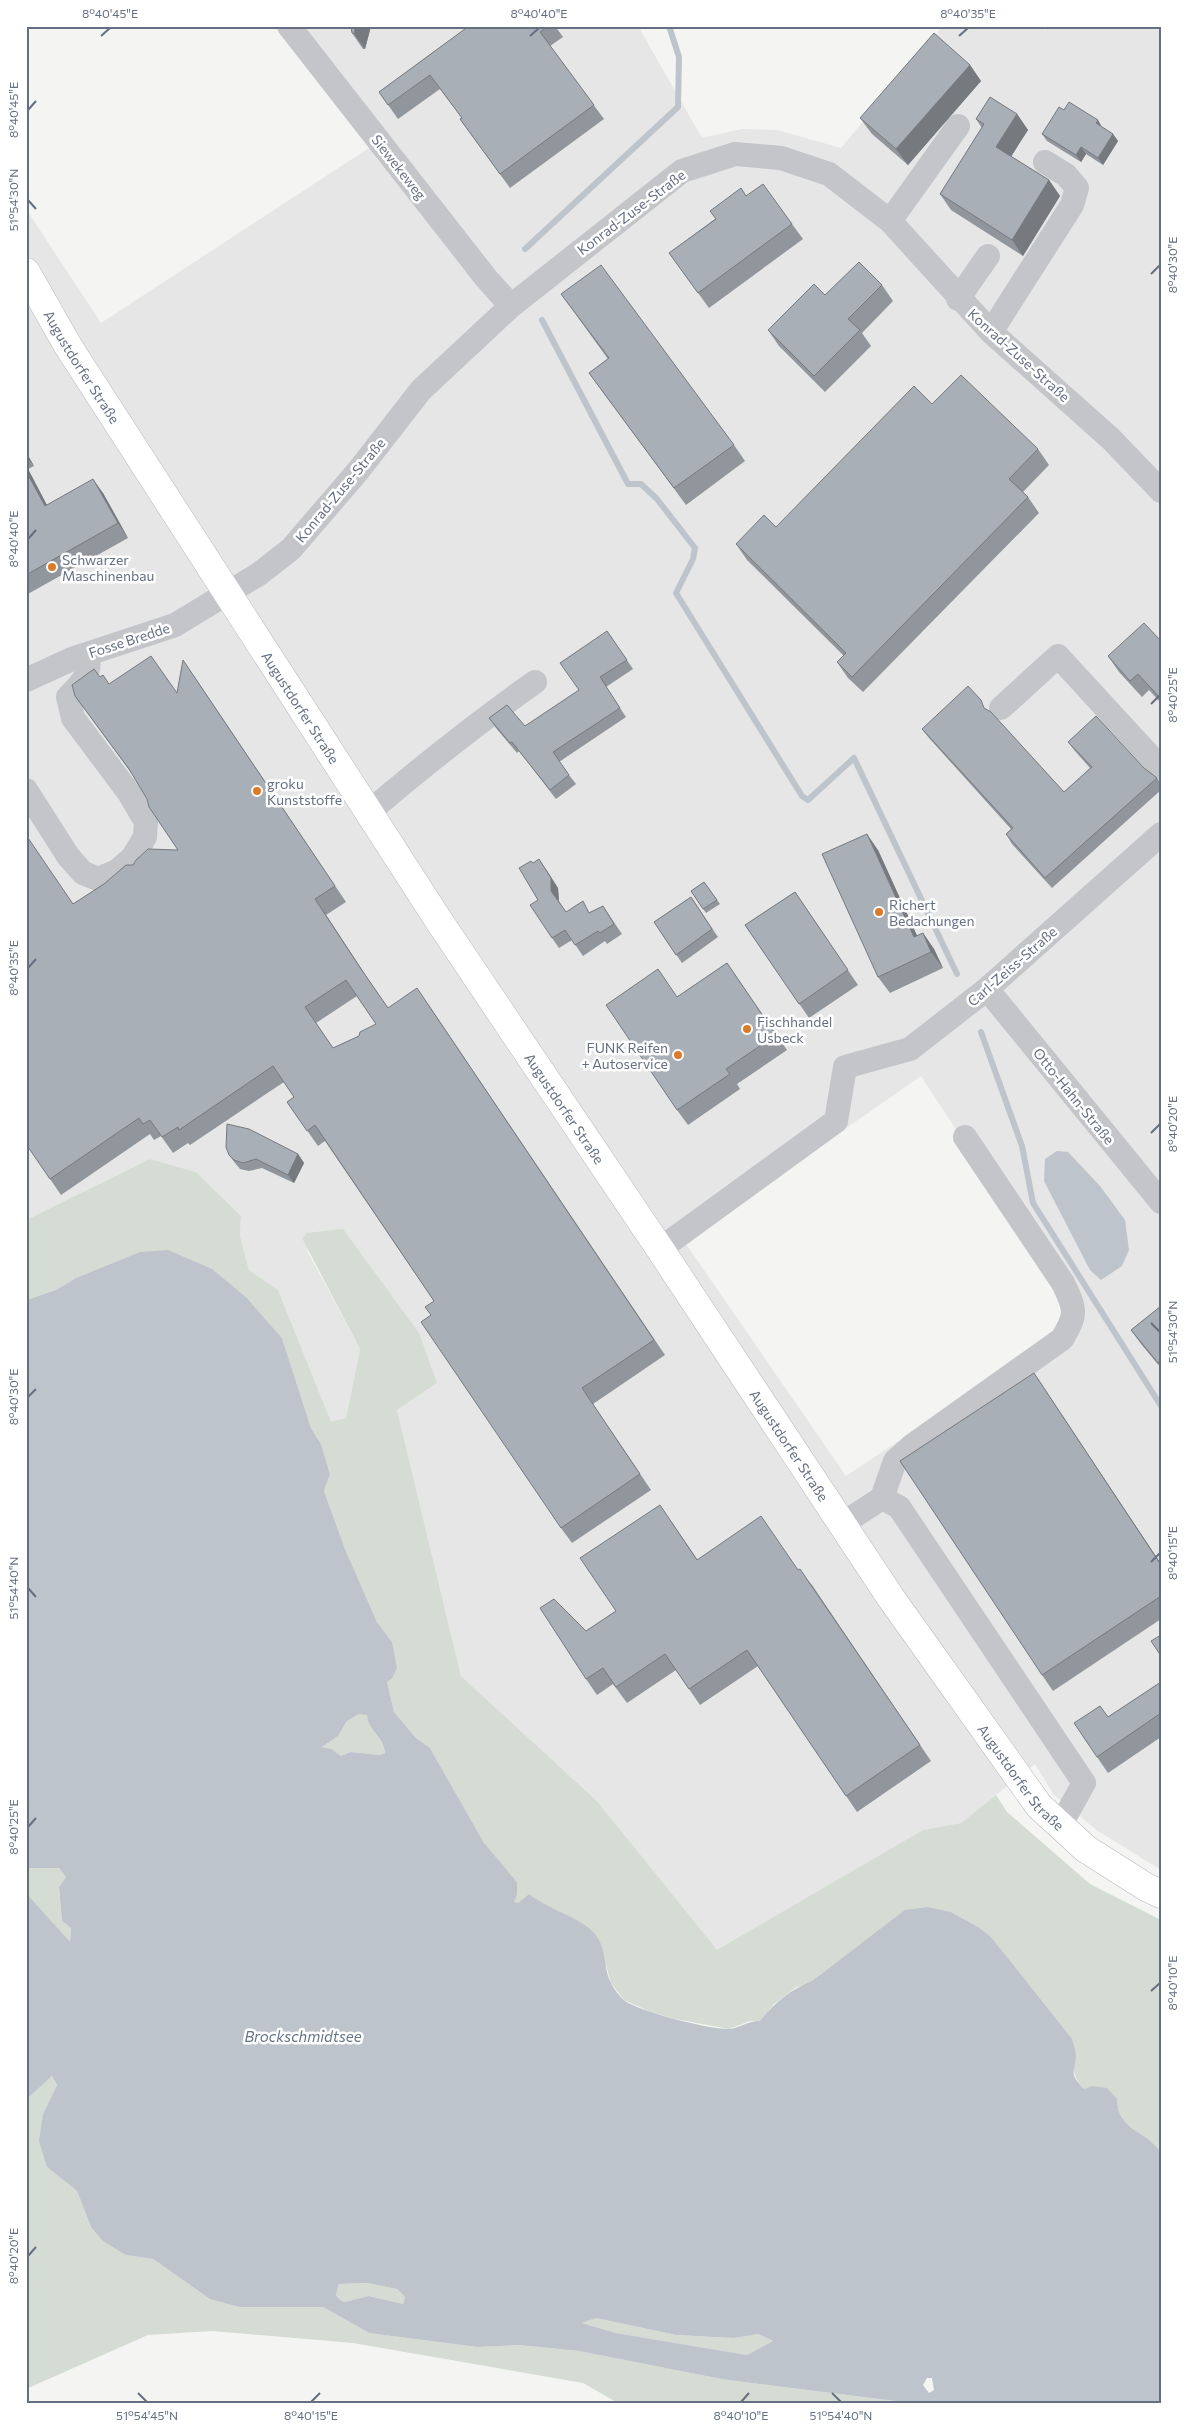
<svg xmlns="http://www.w3.org/2000/svg" width="1187" height="2429" viewBox="0 0 1187 2429" font-family="Commissioner,sans-serif">
<style>
.built{fill:#e5e6e5;fill-rule:evenodd}
.green{fill:#d5dcd3}
.water{fill:#bdc4cb;fill-rule:evenodd}
.lines{fill:none;stroke-linecap:round;stroke-linejoin:round}
.stream{stroke:#bdc4cb;stroke-width:6}
.major-casing{stroke:#b6b8bd;stroke-width:29}
.minor{stroke:#c3c5c9;stroke-width:24}
.major{stroke:#fff;stroke-width:28}
.wall{fill:#91969d;fill-rule:evenodd}
.shaded-wall{fill:#767a7f}
.building{fill:#a9afb6;stroke:#767a7f;fill-rule:evenodd}
.ticks{fill:none;stroke:#656f82;stroke-width:2}
.poi-dot{fill:#dc7a2a;stroke:#fff;stroke-width:2}
.labels{text-anchor:middle;dominant-baseline:central;stroke-width:5;stroke-linejoin:round;paint-order:stroke}
.street-label{font-size:14px;fill:#656f82;stroke:#fff}
.poi-label{font-size:14px;fill:#656f82;stroke:#fff;text-anchor:start}
.water-label{font-size:15px;font-style:italic;fill:#667685;stroke:#fff}
.neatline{fill:none;stroke:#656f82;stroke-width:2}
.ticks-label{font-size:12px;text-anchor:middle;fill:#656f82}
</style>
<rect width="100%" height="100%" fill="#f4f5f2"/>
<!-- built -->
<path class="built" d="M275 26H638L702 138 742 129 777 130 841 148 943 26H1044L1045 31 1049 26H1161V1870L1098 1831 1054 1795 1035 1764 961 1823 923 1830 717 1951 597 1801 461 1676 397 1410 437 1383 305 1247 360 1349 346 1418 331 1423 278 1290 249 1270 240 1236 241 1216 196 1172 150 1159 26 1220V209L101 323 369 148ZM921 1076 1058 1286 1065 1318 1056 1336 846 1476 684 1241Z"/>
<!-- green -->
<path class="green" d="M150 1159 196 1172 241 1216 240 1236 249 1270 278 1290 331 1422 346 1418 360 1349 302 1238 307 1233 343 1229 419 1333 437 1383 397 1410 461 1676 597 1801 717 1950 923 1830 961 1823 996 1795 1007 1812 1090 1884 1161 1920V2153C1146 2129 1118 2132 1117 2099L1092 2086 1084 2089C1073 2077 1072 2070 1076 2055L991 1937 980 1928 951 1912 928 1907 845 1956 812 1981 795 1988 774 2004 760 2021H750L729 2029 675 2019 651 2012 624 2000 611 1983 606 1965 560 1912 541 1904 529 1894 518 1903 513 1902 517 1882 485 1845 430 1748 416 1738 394 1712 387 1682 393 1652 392 1642 377 1622 345 1549 324 1491 330 1474 321 1444 311 1428 282 1338 247 1298 235 1289 74 1279 56 1290 26 1300V1220Z
M359 1714H367C368 1731 383 1737 385 1753L380 1755 350 1752 341 1756 332 1749 322 1747 338 1736 347 1721Z
M26 1868H59L66 1877 59 1887 62 1921 71 1928 70 1943 26 1893Z
M52 2076 57 2085 43 2114 47 2167 77 2191 91 2227 126 2255 153 2259 210 2299 323 2307 369 2333 477 2347 519 2345 579 2351 721 2379 911 2403H618L583 2383 353 2343 212 2331 148 2335 26 2389V2100Z
M367 2283 397 2289 405 2297 403 2304 370 2296 344 2302 339 2299 336 2295 339 2284Z
M596 2318 676 2335 734 2338 758 2334 773 2341 747 2355 616 2333 582 2323Z"/>
<!-- water -->
<path class="water" d="M1057 1151 1068 1152 1100 1186 1125 1220 1129 1250 1122 1266 1101 1280 1090 1270 1044 1181 1045 1159Z
M168 1250 212 1269 247 1298 282 1338 311 1428 321 1444 330 1474 324 1491 345 1549 377 1622 392 1642 397 1668 392 1678 387 1682 394 1712 416 1738 430 1748 484 1843 517 1882V1894L514 1902 518 1903 529 1894C547 1909 580 1917 594 1933 607 1947 603 1967 611 1983 613 1988 620 1997 625 2001 641 2012 708 2029 728 2029 738 2029 747 2021 760 2021 775 2002 790 1990 812 1981L905 1910 928 1907 951 1912 980 1928 991 1937 1072 2039C1073 2044 1076 2051 1076 2056 1075 2074 1068 2072 1084 2089L1092 2086 1107 2088 1117 2099C1118 2132 1146 2129 1161 2153V2403H911L721 2379 579 2351 519 2345 477 2347 369 2333 323 2307H240L210 2299 153 2259 126 2255 103 2241 91 2227 77 2191 47 2167 39 2141 43 2114 57 2085 52 2076 26 2100V1893L70 1942 71 1928 62 1921 59 1887 66 1877 59 1868H26V1300L56 1290 74 1279 140 1252ZM359 1714 367 1715C368 1731 384 1737 385 1753L380 1755 350 1752 341 1756 332 1749 322 1747 338 1736 347 1721ZM367 2283 397 2289 405 2297 403 2304 369 2296 344 2302 339 2299 336 2295 339 2284ZM596 2318 676 2335 734 2338 758 2334 773 2341 747 2355 616 2333 582 2323ZM927 2378H932L934 2390 929 2393 923 2385Z"/>
<g class="lines">
<!-- stream -->
<path class="stream" d="M525 249 678 107 679 57 669 26
M542 320 628 484H641L657 499 695 548 693 559 676 593 802 796 808 800 854 758 957 974
M981 1032 1022 1146 1033 1203 1161 1406"/>
<defs>
<g id="major">
<path id="s1" d="M26 272 68 346 439 921 660 1249 891 1598 1039 1806 1086 1849 1146 1887 1161 1894"/>
</g>
</defs>
<!-- major casing -->
<use href="#major" class="major-casing"/>
<!-- minor -->
<path class="minor" d="M289 26 486 278 511 306
M890 221 958 126
M958 299 988 256
M991 332 1072 205 1077 188 1066 175 1045 162
M26 680 72 659 175 625 259 574 291 549 358 471 421 390 511 306 682 171 735 154 781 158 829 174 890 221 991 332 1111 439 1161 491
M1001 708 1058 656 1161 768
M26 790 68 856 83 873 98 879 117 871 133 857 145 837 146 822 129 793 73 718 68 697C81 684 93 673 87 654
M369 812C423 766 477 723 535 682
M987 989 1161 1202
M660 1249 836 1121 845 1067 910 1049 987 989 1161 834
M882 1498 899 1507 1084 1783 1060 1826
M842 1524 882 1498 895 1461 913 1445 1062 1339C1077 1314 1076 1310 1063 1283L965 1137"/>
<!-- major -->
<use href="#major" class="major"/>
</g>
<!-- wall -->
<path class="wall" d="M351 26H371L365 49H363L352 33Z
M469 26H555L563 37 550 46 604 119 510 188 470 133 460 119 462 118 440 89 398 119 379 92Z
M970 65 981 81 908 165 872 134 860 118Z
M1064 110 1102 127 1113 134 1118 141 1103 165 1086 154 1081 162 1047 141 1042 134Z
M1017 114 1028 130 1011 156 1049 180 1060 196 1023 256 951 210 940 194 982 128 976 119Z
M746 196 792 224 803 239 709 308 669 253Z
M882 285 893 301 862 333 871 346 825 392 779 346 768 330 825 295Z
M561 294 734 445 745 461 686 505 589 373 608 359Z
M932 404 1038 449 1049 465 1023 492 1028 497 1039 513 863 692 848 678 837 662 844 656 747 560 736 544 776 527Z
M26 452 34 466 28 469 47 505 103 493 128 538 26 595Z
M607 631 633 669 606 687 626 717 559 762 576 784 556 799 519 751 517 753 496 728 489 718 525 726 579 690Z
M1161 641V703L1149 690 1142 697 1119 672 1108 656Z
M194 676 346 902 326 915 372 985 388 1008 428 1004 665 1355 593 1404 651 1490 572 1543 561 1528 431 1315 434 1301 325 1141 318 1146 287 1102 294 1097 284 1082 190 1145 188 1143 173 1153 161 1136 154 1140 150 1134 61 1195 26 1144 73 904 133 865 178 850 132 774 75 696 100 677 109 684 177 692ZM357 996 376 1024 359 1036 333 1048 316 1023Z
M987 710 1064 792 1090 768 1075 751 1068 742 1144 768 1157 778 1161 784V790L1052 888 1012 844 1006 834 1011 829 929 738 922 729Z
M878 850 917 936 923 933 934 949 943 968 890 993 878 977Z
M533 863 546 869 558 888 559 901 566 912H590L603 906 622 934 607 944 605 941 583 956 572 940 559 948 552 938 538 900Z
M704 882 720 904 706 913 691 891Z
M795 892 858 985 809 1018 745 925Z
M691 897 718 937 682 963 654 922Z
M727 963 787 1050 737 1084 740 1089 688 1125 677 1110V997Z
M298 1154 304 1163 294 1183 262 1168 249 1171 240 1169 235 1163 229 1155Z
M1161 1306V1368L1141 1344 1131 1330Z
M1034 1373 1161 1564V1619L1053 1691 1042 1675Z
M671 1521 697 1559 798 1570 812 1585 931 1761 857 1812 758 1666 700 1705 676 1670 627 1703 613 1684 597 1695 586 1679V1631L616 1611Z
M1161 1682V1737L1108 1773 1097 1757 1108 1717Z"/>
<!-- shaded-wall -->
<path class="shaded-wall" d="M356 26H371L365 49 354 34Z
M970 65 981 81 908 165 896 149Z
M1017 114 1028 130 1007 163 996 147Z
M1098 120 1102 127 1096 123Z
M1113 134 1118 141 1103 165 1098 158Z
M1081 147 1086 154 1081 162 1076 155Z
M1049 180 1060 196 1023 256 1012 240Z
M26 452 34 466 26 456Z
M26 467 28 469 55 521 45 506 26 471Z
M93 479 103 493 128 538 118 523Z
M867 834 878 850 925 953 914 937Z
M539 859 558 888 559 901 551 891Z
M315 899 326 915 372 985 361 969Z
M923 933 934 949 943 968 931 952Z
M298 1154 304 1163 294 1183 288 1175Z
M1034 1373 1161 1564V1565Z"/>
<!-- building -->
<path class="building" d="M351 26H356L354 34 352 33Z
M469 26H548L540 32 594 105 500 174 460 119 462 118 430 75 388 105 379 92Z
M934 33 970 65 896 149 860 118Z
M990 97 1017 114 996 147 1049 180 1012 240 940 194 984 124 976 119Z
M1069 102 1098 120 1096 123 1113 134 1098 158 1081 147 1076 155 1042 134 1059 107 1064 110Z
M763 184 792 224 698 293 669 253 716 219 710 211 741 188 746 196Z
M859 262 882 285 848 319 860 330 814 376 768 330 814 284 825 295Z
M601 265 734 445 674 488 589 373 609 358 561 294Z
M961 375 1038 449 1009 479 1028 497 852 677 837 662 846 653 736 544 764 515 776 527 914 386 932 404Z
M26 471 45 506 93 479 118 523 26 575Z
M1144 623 1161 641V699L1138 674 1130 681 1108 656Z
M607 631 627 660 600 677 620 708 553 752 569 775 550 790 512 742 510 743 489 718 507 705 525 726 579 690 560 663Z
M151 656 177 693 183 660 335 886 315 899 361 969 388 1008 417 988 654 1340 582 1388 640 1474 561 1528 421 1322 431 1315 425 1307 434 1301 315 1125 307 1131 287 1102 294 1097 273 1066 179 1130 178 1127 162 1137 150 1120 143 1124 139 1118 50 1179 26 1144V835L73 904 104 884 126 865H133L136 860 148 849 178 850 149 807 147 799 129 769 75 696 72 685 94 669 100 677 103 675 109 684ZM346 980 376 1024 360 1032 359 1036 333 1048 305 1007Z
M968 686 981 700 984 708 991 712 1064 792 1092 767 1068 742 1096 716 1144 768 1157 778 1045 878 1006 834 1013 828 922 729Z
M867 834 914 937 923 933 931 952 878 977 822 854Z
M539 859 551 878V891L566 912 583 901 589 913 603 906 614 924 600 933 598 931 575 945 565 930 552 938 530 905 538 900 519 868 531 861 533 863Z
M704 882 717 900 703 909 691 891Z
M795 892 848 970 799 1004 745 925Z
M691 897 712 929 676 955 654 922Z
M727 963 776 1035 726 1069 730 1074 677 1110 606 1005 658 969 677 997Z
M227 1124 249 1129 298 1154 288 1175 256 1159 243 1163 234 1160 229 1155 226 1147Z
M1161 1306V1360L1158 1363 1131 1330Z
M1034 1373 1161 1565V1596L1042 1675 900 1461Z
M660 1505 697 1560 761 1516 798 1570 800 1569 920 1745 846 1796 747 1650 689 1689 665 1654 616 1687 603 1668 586 1679 540 1608 554 1599 586 1631 616 1611 580 1558Z
M1161 1635V1656L1151 1641Z
M1161 1682V1713L1097 1757 1074 1723 1100 1706 1108 1717Z"/>
<!-- ticks -->
<path class="ticks" d="M101 36 110 28M530 36 539 28M959 36 968 28M28 110 36 101M28 200 36 209M1151 274 1160 265M28 539 36 530M1151 704 1160 695M28 968 36 959M1151 1133 1160 1124M1151 1323 1160 1332M28 1397 36 1389M1151 1562 1160 1553M28 1588 36 1597M28 1827 36 1818M1151 1991 1160 1983M28 2256 36 2247M138 2393 147 2402M832 2393 841 2402M311 2402 320 2393M741 2402 749 2393"/>
<!-- markers -->
<g class="poi-dot">
<circle cx="52" cy="567" r="5"/>
<circle cx="257" cy="791" r="5"/>
<circle cx="879" cy="912" r="5"/>
<circle cx="747" cy="1029" r="5"/>
<circle cx="678" cy="1055" r="5"/>
</g>
<g class="labels">
<!-- street labels -->
<g class="street-label">
<text transform="translate(399 167) rotate(52)">Siewekeweg</text>
<text transform="translate(631 212) rotate(-37)">Konrad-Zuse-Straße</text>
<text transform="translate(1019 355) rotate(42)">Konrad-Zuse-Straße</text>
<text stroke="none"><textPath href="#s1" startOffset="110">Augustdorfer Straße</textPath></text>
<text transform="translate(340 490) rotate(-50)">Konrad-Zuse-Straße</text>
<text transform="translate(129 640) rotate(-18)">Fosse Bredde</text>
<text stroke="none"><textPath href="#s1" startOffset="515">Augustdorfer Straße</textPath></text>
<text transform="translate(1012 966) rotate(-41)">Carl-Zeiss-Straße</text>
<text transform="translate(1074 1096) rotate(51)">Otto-Hahn-Straße</text>
<text stroke="none"><textPath href="#s1" startOffset="995">Augustdorfer Straße</textPath></text>
<text stroke="none"><textPath href="#s1" startOffset="1400">Augustdorfer Straße</textPath></text>
<text stroke="none"><textPath href="#s1" startOffset="1805">Augustdorfer Straße</textPath></text>
</g>
<!-- poi labels -->
<g class="poi-label">
<text x="62" y="559">Schwarzer<tspan x="62" dy="16">Maschinenbau</tspan></text>
<text x="267" y="783">groku<tspan x="267" dy="16">Kunststoffe</tspan></text>
<text x="889" y="904">Richert<tspan x="889" dy="16">Bedachungen</tspan></text>
<text x="757" y="1021">Fischhandel<tspan x="757" dy="16">Usbeck</tspan></text>
<text x="668" y="1047" text-anchor="end">FUNK Reifen<tspan x="668" dy="16">+ Autoservice</tspan></text>
</g>
<!-- water labels -->
<g class="water-label">
<text x="303" y="2036">Brockschmidtsee</text>
</g>
</g>
<!-- border -->
<rect width="1187" height="2429" fill="none" stroke="#ffffff" stroke-width="55"/>
<rect x="28" y="28" width="1132" height="2374" class="neatline"/>
<g class="ticks-label">
<text x="110" y="18">8°40'45"E</text>
<text x="539" y="18">8°40'40"E</text>
<text x="968" y="18">8°40'35"E</text>
<text transform="translate(14 110) rotate(-90)" y="4">8°40'45"E</text>
<text transform="translate(14 200) rotate(-90)" y="4">51°54'30"N</text>
<text transform="translate(1173 265) rotate(-90)" y="4">8°40'30"E</text>
<text transform="translate(14 539) rotate(-90)" y="4">8°40'40"E</text>
<text transform="translate(1173 695) rotate(-90)" y="4">8°40'25"E</text>
<text transform="translate(14 968) rotate(-90)" y="4">8°40'35"E</text>
<text transform="translate(1173 1124) rotate(-90)" y="4">8°40'20"E</text>
<text transform="translate(1173 1332) rotate(-90)" y="4">51°54'30"N</text>
<text transform="translate(14 1397) rotate(-90)" y="4">8°40'30"E</text>
<text transform="translate(1173 1553) rotate(-90)" y="4">8°40'15"E</text>
<text transform="translate(14 1588) rotate(-90)" y="4">51°54'40"N</text>
<text transform="translate(14 1827) rotate(-90)" y="4">8°40'25"E</text>
<text transform="translate(1173 1983) rotate(-90)" y="4">8°40'10"E</text>
<text transform="translate(14 2256) rotate(-90)" y="4">8°40'20"E</text>
<text x="147" y="2420">51°54'45"N</text>
<text x="311" y="2420">8°40'15"E</text>
<text x="741" y="2420">8°40'10"E</text>
<text x="841" y="2420">51°54'40"N</text>
</g>
</svg>
